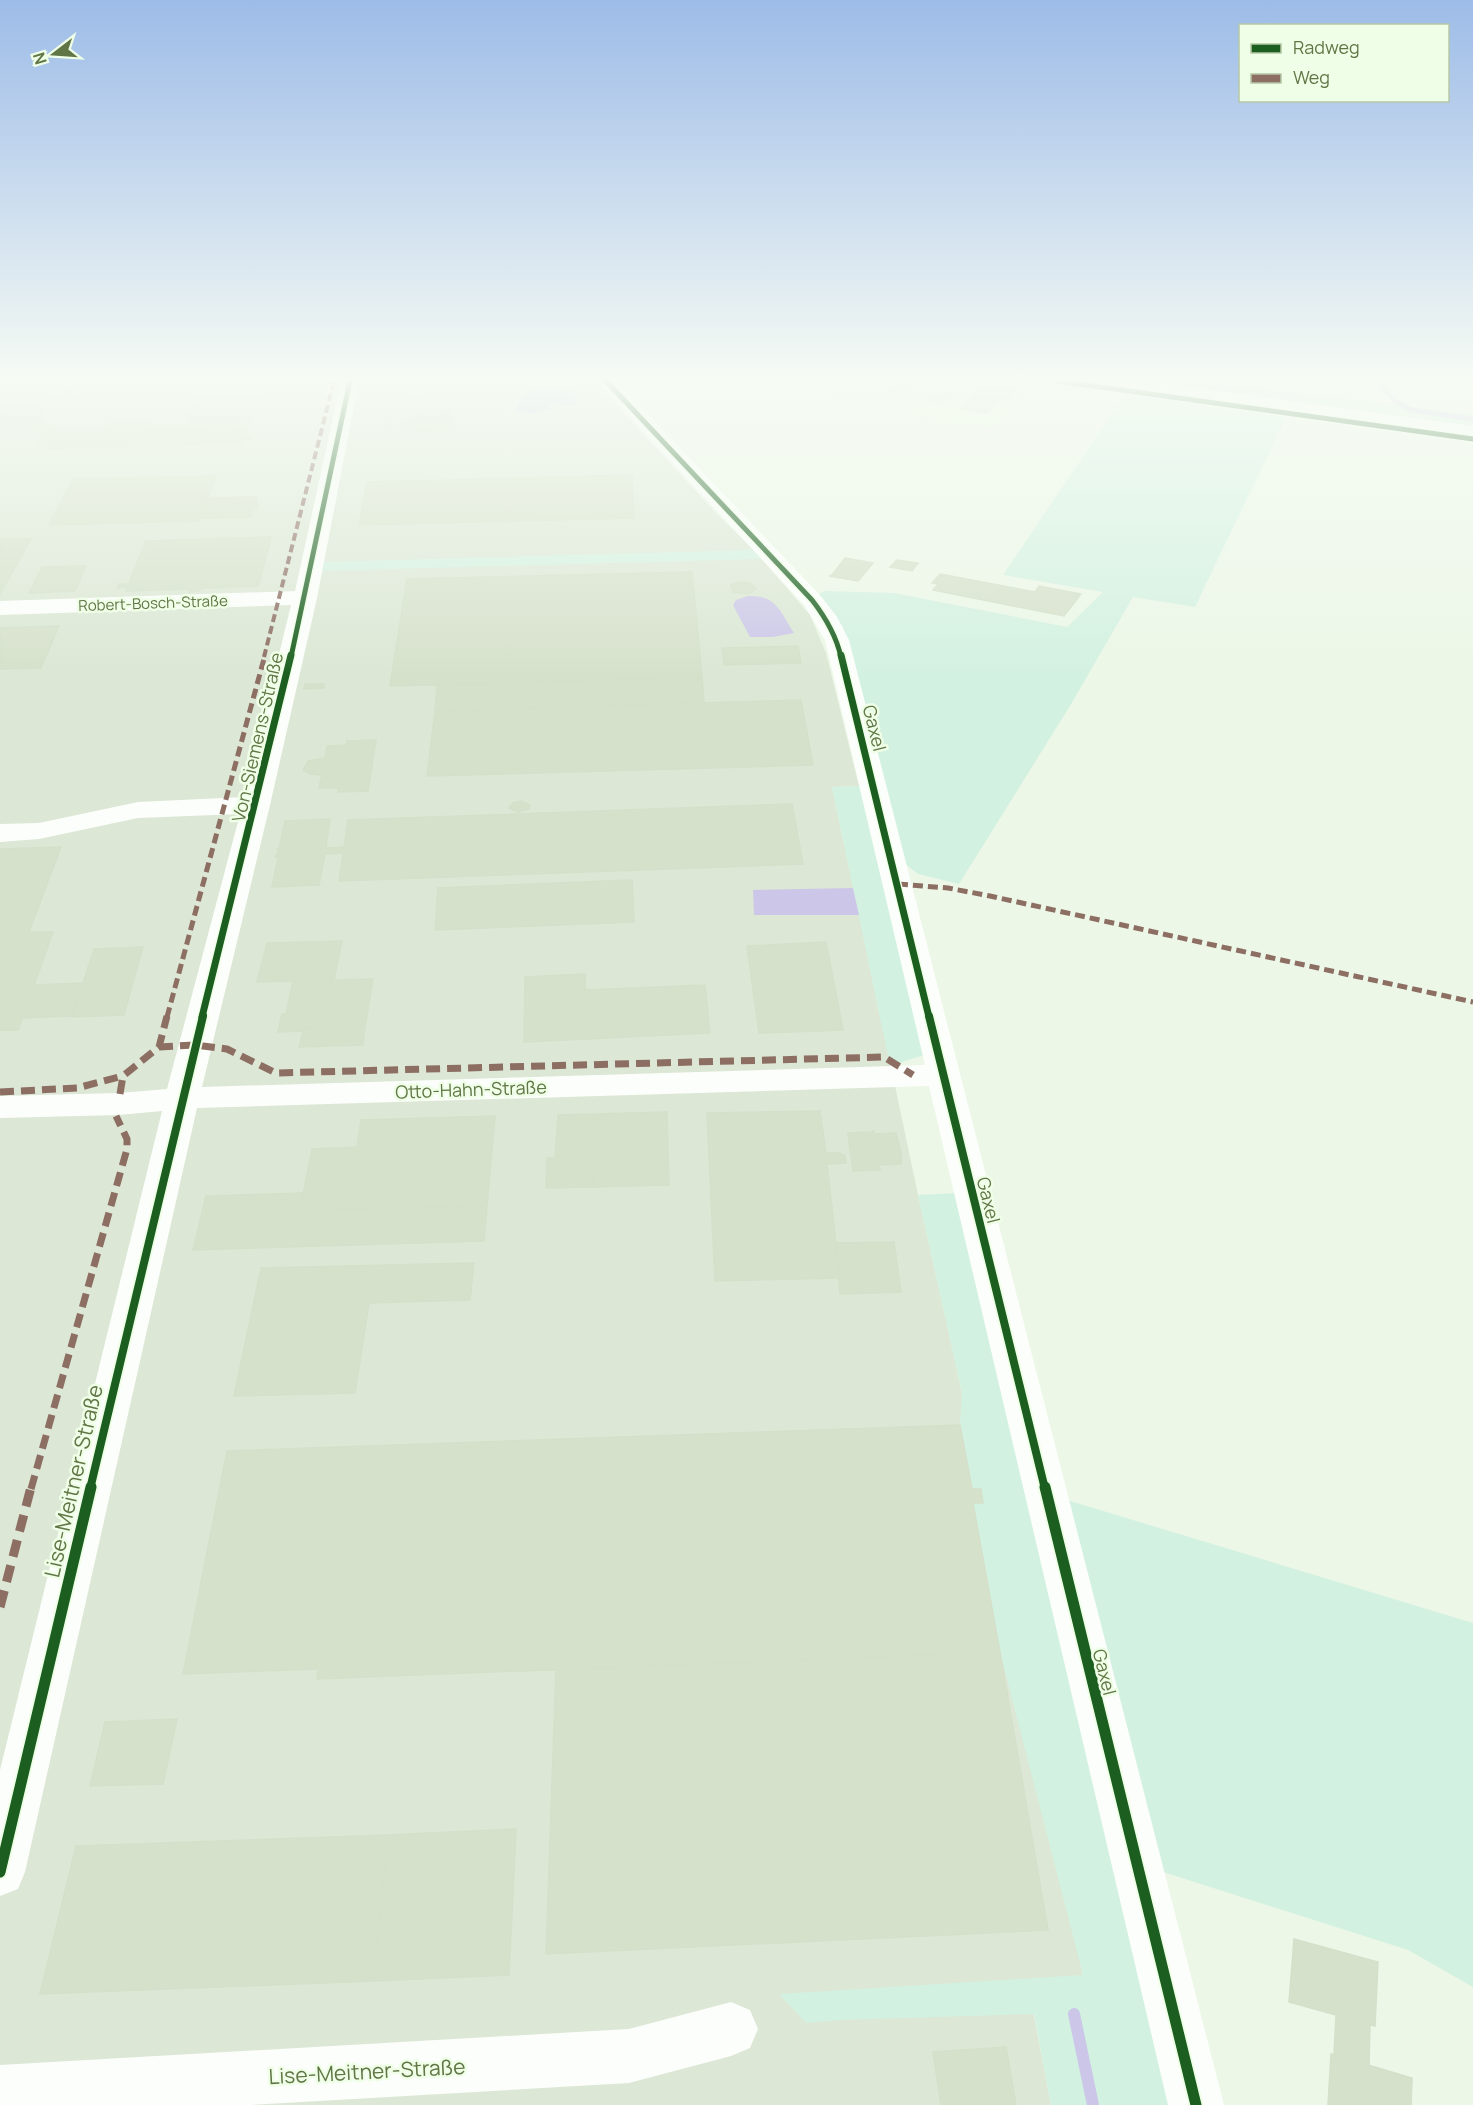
<svg xmlns="http://www.w3.org/2000/svg" width="1473" height="2105" viewBox="0 0 1473 2105" font-family="Manrope,sans-serif">
<style>
.residential{fill:#e6f9dd}
.industrial{fill:#dce7d5}
.green{fill:#d3f1e1}
.water{fill:#ccc7e8}
.lines{fill:none;stroke-linecap:round;stroke-linejoin:round}
.stream-far1{stroke:#ccc7e8;stroke-width:5}
.stream{stroke:#ccc7e8;stroke-width:12}
.building{fill:#d6e1cb;stroke:#d4e0c9;stroke-width:1.5}
.path{stroke:#ced6c5;stroke-width:2;stroke-dasharray:1 3;stroke-linecap:butt}
.minor{fill:#fcfefb;fill-rule:evenodd}
.quiet-far3{stroke:#8d6e63;stroke-width:4;stroke-dasharray:8 4;stroke-linecap:butt}
.quiet-far2{stroke:#8d6e63;stroke-width:5;stroke-dasharray:10 5;stroke-linecap:butt}
.quiet-far1{stroke:#8d6e63;stroke-width:7;stroke-dasharray:14 7;stroke-linecap:butt}
.quiet{stroke:#8d6e63;stroke-width:9;stroke-dasharray:17 9;stroke-linecap:butt}
.cycleway-far3-casing{stroke:#efffe7;stroke-width:8}
.cycleway-far2-casing{stroke:#efffe7;stroke-width:10}
.cycleway-far1-casing{stroke:#efffe7;stroke-width:12}
.cycleway-casing{stroke:#efffe7;stroke-width:15}
.cycleway-far3{stroke:#1b5e20;stroke-width:5}
.cycleway-far2{stroke:#1b5e20;stroke-width:7}
.cycleway-far1{stroke:#1b5e20;stroke-width:8}
.cycleway{stroke:#1b5e20;stroke-width:11}
.labels{text-anchor:middle;dominant-baseline:central;stroke-width:5;stroke-linejoin:round;paint-order:stroke}
.far-street-label{font-size:15px;fill:#617646;stroke:#efffe7}
.street-label{font-size:18px;fill:#617646;stroke:#efffe7}
.near-street-label{font-size:21px;fill:#617646;stroke:#efffe7}
</style>
<rect width="100%" height="100%" fill="#ecf7e7"/>
<!-- residential -->
<path class="residential" d="M853 381H1034L996 428 830 404Z"/>
<!-- industrial -->
<path class="industrial" d="M0 381H594L718 515 754 550 810 615 826 653 859 786 832 787 918 1195 958 1374 1083 1976 1027 1979 1051 2105H0Z"/>
<!-- green -->
<path class="green" d="M1134 381H1193L1473 414V428Z
M1126 393 1287 415 1195 607 1133 597 1070 706 959 884 918 874 903 862 843 627 817 595 825 591 894 593 1067 627 1103 592 1003 575Z
M754 550 762 559 322 571 323 562Z
M859 786 924 1055 890 1066 832 787Z
M956 1193 1177 2105H1051L1034 2014 840 2020 806 2023 779 1994 1083 1975 1000 1652 973 1503H983L981 1489H972L960 1425 962 1393 918 1195Z
M1067 1500 1473 1623V1987L1408 1950 1163 1872Z"/>
<!-- water -->
<path class="water" d="M554 387 575 393 576 404C568 409 558 403 549 405L552 409 530 414 516 411C518 392 535 387 554 387Z
M748 596C777 595 780 612 794 633L773 637H750L733 605 736 600Z
M853 888 859 915H754L753 890Z"/>
<g class="lines">
<!-- stream-far1 -->
<path class="stream-far1" d="M1377 381 1395 401 1411 410 1473 419"/>
<!-- stream -->
<path class="stream" d="M1074 2014 1093 2105"/>
</g>
<!-- building -->
<path class="building" d="M84 381H113L121 384 116 393 101 398H76L46 407 38 420 59 429 110 426 113 420H151L148 425 198 426 190 445 48 449 37 444 42 434 22 425 0 426V404L36 403 66 394 71 385Z
M412 381H525L508 387 485 385 455 388V393L450 396 454 398 453 403 448 405 453 407V413L447 415 454 418 453 426 438 431 421 432 405 426 407 420 420 414 421 408 412 405V399L423 395 424 389 412 385Z
M876 381H921L915 387Z
M897 385 914 387 905 396 888 393Z
M998 386 1016 389 1007 400 972 395 979 387 995 390Z
M944 391 954 392 943 402 927 400 932 395 938 396Z
M973 395 1000 399 997 401 970 398Z
M244 396 243 400 259 399 251 421H234L233 425 203 426 204 422H187L199 397Z
M970 398 998 402 988 413 960 409Z
M248 425 244 436H253L252 440H243L241 444 190 445 198 426Z
M632 475 634 518 359 525 367 482Z
M216 476 199 521 49 525 73 479Z
M257 497V509H253L251 517 200 518 208 498Z
M271 537 260 580 129 583 146 541Z
M0 539H31L0 594Z
M845 558 873 563 858 581 829 576 832 575Z
M897 560 918 563 912 571 890 567Z
M86 566 75 591 29 593 42 567Z
M692 572 702 677 390 686 407 579Z
M940 574 1035 592 1039 586 1081 594 1064 616 933 590 938 584 932 583Z
M260 580 258 586 203 588 198 591 189 592 190 589 126 591 127 587 117 588 119 584Z
M739 582 750 583 756 589 748 594 733 592 731 585Z
M59 626 41 668 0 669V628Z
M798 646 801 663 724 665 722 648Z
M702 677 704 703 435 711 437 685Z
M305 684H324V688L304 689Z
M801 700 813 765 427 776 435 711Z
M376 740 368 791 338 792 339 788H319L322 775 310 774 303 770 308 761 325 758 327 746 347 745V741Z
M521 801 530 805 529 809 518 812 509 808 513 803Z
M792 804 803 864 339 881 348 820Z
M330 819 326 848 344 847 343 853 325 854 319 885 272 887 278 857H275L279 850 277 849H279L285 821Z
M61 847 29 932 0 1012V849Z
M632 880 634 922 435 930 438 888Z
M29 932H53L18 1030H0V1012Z
M342 941 334 980 257 982 267 943Z
M826 942 843 1030 759 1033 747 946Z
M143 947 124 1015 72 1017 94 949Z
M585 974V990L705 985 710 1033 524 1042 525 977Z
M373 979 365 1027 304 1028 303 1031 278 1032 282 1014H286L293 981Z
M83 983 72 1016 22 1018 34 985Z
M365 1027 363 1045 299 1047 304 1028Z
M820 1111 826 1153H840L845 1156 846 1163 827 1164 840 1278 715 1281 707 1113Z
M667 1112 669 1185 593 1187 596 1114Z
M596 1114 593 1187 546 1188 547 1158H555L558 1115Z
M495 1116 487 1206 300 1210 312 1149 357 1147 361 1120Z
M873 1130 875 1134 896 1133 901 1153V1164L879 1165 880 1170 853 1171 848 1133 873 1132Z
M303 1193 300 1210 487 1206 484 1241 193 1250 206 1196Z
M894 1242 901 1292 840 1294 836 1243Z
M474 1263 470 1300 369 1303 355 1393 234 1396 261 1268Z
M960 1425 972 1489H981L983 1503H973L1000 1652 317 1679 318 1669 183 1674 227 1451Z
M1000 1652 1048 1930 546 1954 556 1670Z
M177 1719 163 1784 90 1786 105 1722Z
M516 1829 509 1975 373 1981 388 1835Z
M388 1835 373 1981 40 1994 76 1846Z
M1294 1939 1378 1962 1375 2026 1370 2025 1369 2065 1334 2055 1336 2015 1289 2002Z
M1006 2047 1016 2105H941L933 2052Z
M1331 2054 1412 2078 1411 2105H1328Z"/>
<g class="lines">
<!-- path -->
<path class="path" d="M368 403 412 402
M384 438 390 402"/>
<!-- minor -->
<path class="minor" d="M341 381H359L317 598 270 805 202 1087 925 1065 825 640 804 605 597 381H616L820 595 837 617 849 640 1224 2105H1168L929 1086 197 1108 25 1872 18 1889 0 1896V1770L162 1111 119 1115 0 1118V1096L119 1093 167 1089 240 814 138 818 39 839 0 842V824L39 823 138 802 244 797 291 605 0 615V601L295 591Z
M1096 381H1146L1473 426V438L1105 387 1098 385Z
M731 2002 750 2010 758 2029 750 2048 731 2056 629 2083 250 2105H0V2065L629 2029Z"/>
<!-- quiet-far3 -->
<path class="quiet-far3" d="M264 657 334 381"/>
<!-- quiet-far2 -->
<path class="quiet-far2" d="M898 884 948 888 990 896 1473 1002
M167 1017 265 655"/>
<!-- quiet-far1 -->
<path class="quiet-far1" d="M159 1047 195 1045 227 1049 276 1073 884 1057 913 1075
M0 1092 77 1088 123 1076
M120 1094 123 1076 159 1047 167 1016
M31 1489 127 1149V1139L116 1116"/>
<!-- quiet -->
<path class="quiet" d="M0 1607 31 1487"/>
<defs>
<path id="cycleway-far3" d="M606 381 812 600C826 618 836 635 841 657
M1057 381 1473 439
M291 657 350 381"/>
<path id="cycleway-far2" d="M841 655 929 1017
M202 1017 291 655"/>
<path id="cycleway-far1" d="M929 1016 1045 1489
M90 1489 203 1016"/>
<path id="cycleway" d="M1045 1487 1196 2105
M0 1872 91 1487"/>
</defs>
<!-- cycleway-far3 casing -->
<use href="#cycleway-far3" class="cycleway-far3-casing"/>
<!-- cycleway-far2 casing -->
<use href="#cycleway-far2" class="cycleway-far2-casing"/>
<!-- cycleway-far1 casing -->
<use href="#cycleway-far1" class="cycleway-far1-casing"/>
<!-- cycleway casing -->
<use href="#cycleway" class="cycleway-casing"/>
<!-- cycleway-far3 -->
<use href="#cycleway-far3" class="cycleway-far3"/>
<!-- cycleway-far2 -->
<use href="#cycleway-far2" class="cycleway-far2"/>
<!-- cycleway-far1 -->
<use href="#cycleway-far1" class="cycleway-far1"/>
<!-- cycleway -->
<use href="#cycleway" class="cycleway"/>
</g>
<!-- sky -->
<linearGradient id="sky" x2="0" y2="1"><stop stop-color="#9dbce8"/><stop offset="0.56" stop-color="#f6fbf4"/><stop offset="1" stop-color="#f6fbf4" stop-opacity="0"/></linearGradient>
<rect width="1473" height="676" fill="url(#sky)"/>
<g class="labels">
<!-- far-street labels -->
<g class="far-street-label">
<text transform="translate(153 603) rotate(-2)">Robert-Bosch-Straße</text>
</g>
<!-- street labels -->
<g class="street-label">
<text transform="translate(875 728) rotate(76)">Gaxel</text>
<text transform="translate(257 737) rotate(-77)">Von-Siemens-Straße</text>
<text transform="translate(471 1089) rotate(-2)">Otto-Hahn-Straße</text>
<text transform="translate(989 1200) rotate(76)">Gaxel</text>
<text transform="translate(1105 1672) rotate(76)">Gaxel</text>
</g>
<!-- near-street labels -->
<g class="near-street-label">
<text transform="translate(73 1481) rotate(-77)">Lise-Meitner-Straße</text>
<text transform="translate(367 2071) rotate(-3)">Lise-Meitner-Straße</text>
</g>
</g>
<!-- legend -->
<rect x="1239" y="24" width="210" height="78" fill="#efffe7" stroke="#b6c8a7" stroke-width="1.5"/>
<rect x="1251" y="44" width="30" height="9" fill="#1b5e20" stroke="#b6c8a7" stroke-width="1.5"/>
<text x="1293" y="54" font-size="18" fill="#617646">Radweg</text>
<rect x="1251" y="74" width="30" height="9" fill="#8d6e63" stroke="#b6c8a7" stroke-width="1.5"/>
<text x="1293" y="84" font-size="18" fill="#617646">Weg</text>
<!-- north arrow -->
<g transform="translate(54 54) rotate(253)" stroke="#efffe7" stroke-width="4.5" paint-order="stroke">
<path d="M0-4.5L10 22L0 15L-10 22Z" fill="#617646"/>
<text y="-9" font-size="16" font-weight="bold" text-anchor="middle" fill="#617646">N</text>
</g>
</svg>
